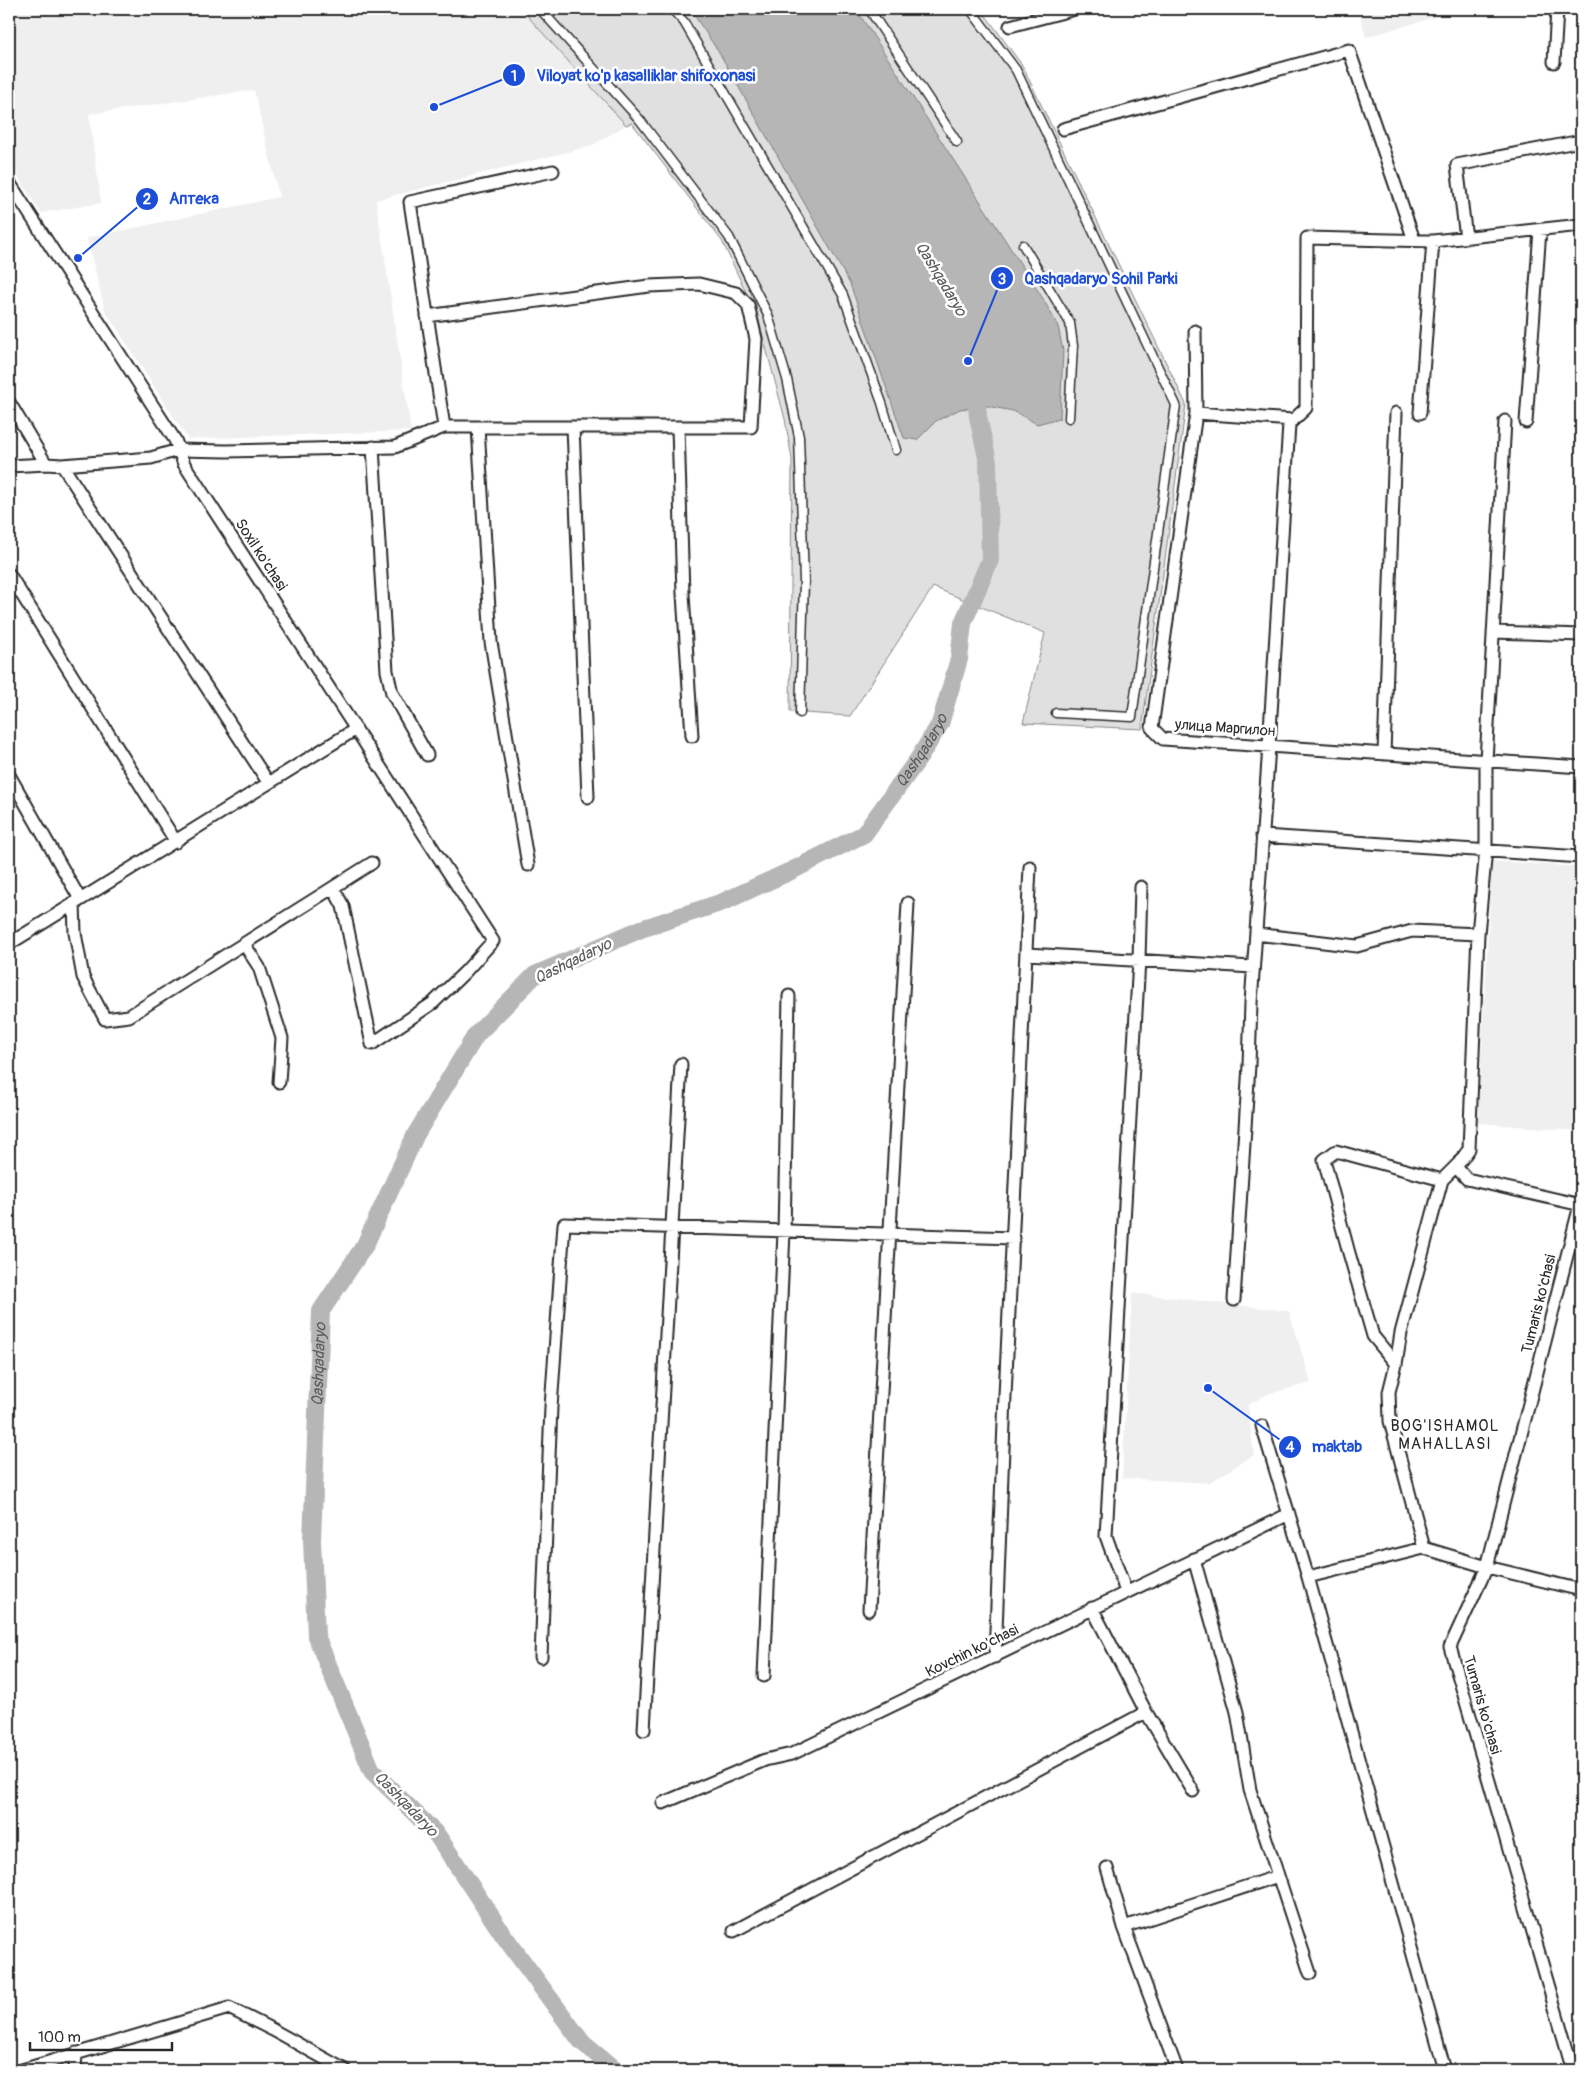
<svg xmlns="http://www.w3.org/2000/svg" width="1590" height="2079" viewBox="0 0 1590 2079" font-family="Pangolin,sans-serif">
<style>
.built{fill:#efefef}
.green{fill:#e0e0e0;stroke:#868686}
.water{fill:#b6b6b6;stroke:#7e7e7e}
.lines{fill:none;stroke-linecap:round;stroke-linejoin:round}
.river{stroke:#b6b6b6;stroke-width:18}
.pedestrian-casing{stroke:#2b2b2b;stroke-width:11}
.minor-casing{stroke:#2b2b2b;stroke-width:15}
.pedestrian{stroke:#fff;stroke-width:8}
.minor{stroke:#fff;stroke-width:11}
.labels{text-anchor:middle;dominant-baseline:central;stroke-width:5;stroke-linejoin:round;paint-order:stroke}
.street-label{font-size:15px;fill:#2b2b2b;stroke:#fff}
.water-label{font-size:16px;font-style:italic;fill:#5c5c5c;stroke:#fff}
.neighbourhood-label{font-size:16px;letter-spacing:1px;fill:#2b2b2b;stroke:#fff}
.leader{fill:none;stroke:#1d4ed8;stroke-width:2}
.callout-dot{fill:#1d4ed8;stroke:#fff;stroke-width:2}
.mark-label{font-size:15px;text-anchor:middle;font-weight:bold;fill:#fff}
.callout-label{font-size:16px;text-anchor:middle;font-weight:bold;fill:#1d4ed8;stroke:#fff;stroke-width:5;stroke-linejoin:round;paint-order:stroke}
</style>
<rect width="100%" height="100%" fill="#fff"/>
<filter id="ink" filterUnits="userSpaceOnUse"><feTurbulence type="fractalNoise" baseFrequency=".02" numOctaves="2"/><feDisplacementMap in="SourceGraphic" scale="10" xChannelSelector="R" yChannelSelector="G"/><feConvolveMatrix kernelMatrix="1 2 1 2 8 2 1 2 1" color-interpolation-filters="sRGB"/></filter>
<g filter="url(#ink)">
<!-- built -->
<path class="built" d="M9 9H521L626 125 591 146 376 200 411 431 188 439 105 310 87 238 279 197 254 90 89 114 101 203 41 213 9 162Z
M1358 9H1464L1366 37Z
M1492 861 1581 867V1131L1478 1123Z
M1132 1293 1289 1311 1311 1383 1268 1394 1248 1405 1254 1455 1209 1483 1122 1478Z"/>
<!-- green -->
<path class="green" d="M521 9H981L1022 65 1186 404 1142 729 1023 723 1045 633 933 587 850 716 790 712 792 459 785 419 758 318 722 241 632 123 626 125Z"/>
<!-- water -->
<path class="water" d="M690 9H856L1042 297 1058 326 1063 351 1060 418 1037 424 1013 411 987 406 960 409 936 421 917 440 904 438 850 284 720 54Z"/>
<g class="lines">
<!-- river -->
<path class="river" id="s1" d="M616 2070 581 2041 504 1936 437 1835 372 1771 316 1636 312 1540 321 1311 365 1245 416 1134 476 1035 535 975 641 929 723 902 795 869 864 834 919 758 940 724 959 659 963 623 990 560 988 462 978 417 975 383"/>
<defs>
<path id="pedestrian" d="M540 9 640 120 729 237 768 315 787 379 799 437 804 581 800 713
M672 9 684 22 709 65 843 295 882 403 896 450
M869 9 957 142
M970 9 1016 70 1176 405 1132 717 1056 713
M1023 245 1070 323 1073 346 1069 418"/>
<path id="minor" d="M1010 26 1075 9
M1554 62 1557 9
M1063 129 1349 50 1414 240
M9 182 175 440 184 464 493 941 465 972 433 1003 372 1044 343 906 333 888
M1466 238 1457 165 1581 141
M1195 331 1196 413 1152 728 1163 739 1581 767
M9 402 46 464
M1196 413 1293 420
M1420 413 1433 241
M1526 422 1540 230
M444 427 410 202 553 171
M478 427 491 642 528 865
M573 427 588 797
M678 427 683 594 692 736
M373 447 387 671 392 693 427 755
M62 465 268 782
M9 466 46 464 62 465 151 458 178 450 226 451 395 447 444 427H751L756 339 748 305 736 293 699 284 649 286 427 316
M9 574 176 842
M1493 632 1581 635
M1384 754 1396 413
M9 775 80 899
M1262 836 1581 857
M74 903 75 933 83 977 105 1019 129 1016 372 863
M1256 934 1357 946 1412 931 1478 934
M9 944 356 729
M244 944 259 967 282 1038 279 1082
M1027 954 1253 967
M1456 1167 1467 1179 1581 1205
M1234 1300 1249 1065 1251 1003 1269 746 1289 424 1306 408 1307 238 1433 241 1581 225
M1396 1364 1401 1333 1442 1180 1459 1163 1469 1149 1478 934 1486 849V761L1505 421
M1262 1426 1308 1577 1445 2070
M1424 1548 1390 1421 1389 1392 1396 1364 1373 1336 1349 1253 1324 1160 1336 1151 1442 1180
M1194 1559 1237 1712 1250 1790 1310 1973
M1308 1577 1424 1548 1487 1567 1581 1590
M1126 1592 1106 1536 1139 960 1141 887
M1092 1608 1146 1712 1193 1791
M869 1610 908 903
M541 1657 551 1407 564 1224 1014 1238
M995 1657 1005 1396 1030 867
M764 1676 784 1232 789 996
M644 1730 681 1064
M663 1803 765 1760 792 1754 1289 1514
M1107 1868 1124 1927 1177 2070
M1124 1927 1278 1876
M734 1931 1146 1712
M22 2070 229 2008 273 2030 345 2070
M75 2070 76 2053
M1573 2070 1450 1647 1487 1567 1580 1205"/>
</defs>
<!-- pedestrian casing -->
<use href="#pedestrian" class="pedestrian-casing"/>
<!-- minor casing -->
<use href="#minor" class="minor-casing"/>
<!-- pedestrian -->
<use href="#pedestrian" class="pedestrian"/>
<!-- minor -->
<use href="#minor" class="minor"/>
</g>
</g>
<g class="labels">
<!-- street labels -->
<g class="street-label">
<text transform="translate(261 555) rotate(57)">Soxil ko'chasi</text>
<text transform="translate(1225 728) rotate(4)">улица Маргилон</text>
<text transform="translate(1539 1304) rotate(-76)">Tumaris ko'chasi</text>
<text transform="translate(972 1651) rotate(-26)">Kovchin ko'chasi</text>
<text transform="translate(1482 1705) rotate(74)">Tumaris ko'chasi</text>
</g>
<!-- water labels -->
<g class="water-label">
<text transform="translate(941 279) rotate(59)">Qashqadaryo</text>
<text stroke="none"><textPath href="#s1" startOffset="1721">Qashqadaryo</textPath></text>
<text transform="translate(573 961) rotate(-26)">Qashqadaryo</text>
<text stroke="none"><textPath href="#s1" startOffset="806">Qashqadaryo</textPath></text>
<text transform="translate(406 1804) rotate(46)">Qashqadaryo</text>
</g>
<!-- neighbourhood labels -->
<g class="neighbourhood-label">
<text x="1445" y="1426">BOG'ISHAMOL<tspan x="1445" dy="18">MAHALLASI</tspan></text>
</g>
</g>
<!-- callouts -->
<path class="leader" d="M434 107L514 75M78 258L147 199M968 361L1002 278M1208 1388L1290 1447"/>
<g class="callout-dot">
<circle cx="434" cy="107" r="5"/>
<circle cx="78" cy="258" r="5"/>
<circle cx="968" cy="361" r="5"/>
<circle cx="1208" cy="1388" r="5"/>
<circle cx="514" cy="75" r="12"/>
<circle cx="147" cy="199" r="12"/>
<circle cx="1002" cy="278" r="12"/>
<circle cx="1290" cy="1447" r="12"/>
</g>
<g class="mark-label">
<text x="514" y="81">1</text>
<text x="147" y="204">2</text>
<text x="1002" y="284">3</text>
<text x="1290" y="1452">4</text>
</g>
<g class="callout-label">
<text x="646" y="81">Viloyat ko'p kasalliklar shifoxonasi</text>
<text x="194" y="204">Аптека</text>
<text x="1101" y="284">Qashqadaryo Sohil Parki</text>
<text x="1337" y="1452">maktab</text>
</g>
<!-- margin -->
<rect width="1590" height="2079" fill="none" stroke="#fff" stroke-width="30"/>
<rect x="15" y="15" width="1560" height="2049" fill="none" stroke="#2b2b2b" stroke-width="2" filter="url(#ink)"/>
<!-- scale -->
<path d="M30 2042v8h142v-8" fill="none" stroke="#2b2b2b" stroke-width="2.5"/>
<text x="38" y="2042" font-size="15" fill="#2b2b2b" stroke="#ffffff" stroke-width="4" paint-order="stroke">100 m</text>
</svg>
